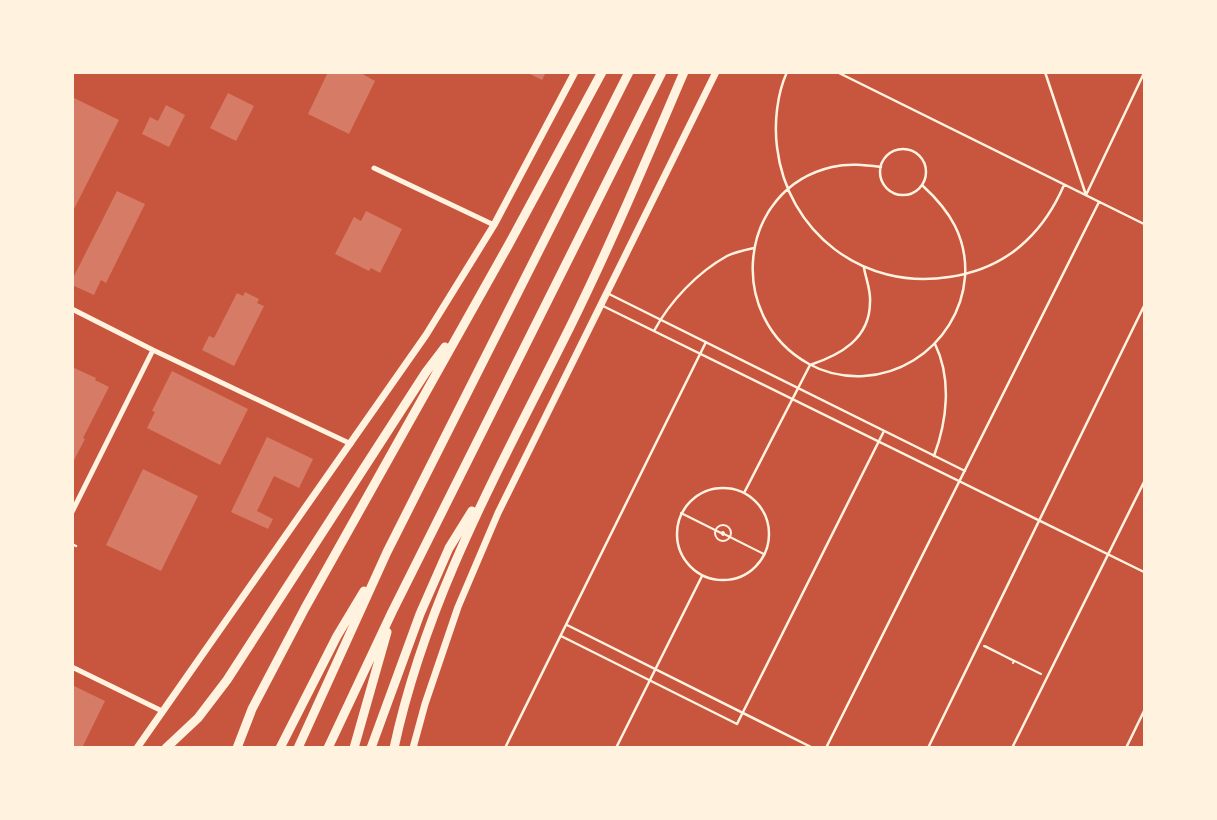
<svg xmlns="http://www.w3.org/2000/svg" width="1217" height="820" viewBox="0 0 1217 820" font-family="'Exo 2',sans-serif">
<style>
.building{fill:#d67c66}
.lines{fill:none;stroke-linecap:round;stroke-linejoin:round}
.path{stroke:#fff3e0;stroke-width:2}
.service{stroke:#fff3e0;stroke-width:2.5}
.minor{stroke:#fff3e0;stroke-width:5}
.secondary{stroke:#fff3e0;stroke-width:7}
.motorway{stroke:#fff3e0;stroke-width:9}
</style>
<rect width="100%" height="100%" fill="#c8553d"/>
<!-- building -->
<path class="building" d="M328 72H359L375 81 349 134 308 114Z
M526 72H546L542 80Z
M228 93 254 106 236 141 210 128Z
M72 97 119 120 72 213Z
M166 105 185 115 169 147 142 134 150 117 158 121Z
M117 191 145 204 106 283 101 280 94 295 72 285V280Z
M366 211 402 229 380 273 371 268 369 271 335 254 354 217 361 221Z
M245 292 259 299 257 303 264 306 234 366 202 350 209 336 214 338 237 293 243 296Z
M72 367 96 378 95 380 109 387 83 438 85 439 72 464Z
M172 371 248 409 220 465 147 428 155 412 152 411Z
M267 437 313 459 299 488 274 476 257 511 273 519 268 529 231 512Z
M143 469 198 496 161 571 106 545Z
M72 685 105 701 82 748H72Z"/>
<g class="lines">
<!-- path -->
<path class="path" d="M681 513 721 533
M715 533a8 8 0 1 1 16 0a8 8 0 1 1-16 0Z
M723 532 724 533 723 535 721 533Z
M724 534 764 554
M984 646 1041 674
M985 646 1014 661 1013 663
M745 748H751"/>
<!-- service -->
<path class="service" d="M787 72C777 94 774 123 777 147 787 232 863 291 949 277 977 273 1005 261 1026 241 1043 225 1055 206 1064 185
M837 72 1144 224
M1045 72 1086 195 1144 73
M880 172a23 23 0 1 1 46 0a23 23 0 1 1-46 0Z
M881 167C865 165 849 163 832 167 737 189 725 318 809 364 825 373 845 377 864 376 937 372 988 293 955 226 947 210 935 197 922 185
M609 294 965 471
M601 305 1144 572
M654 331C670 301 698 272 727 256 735 252 745 250 754 248
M934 456C947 421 952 379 935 344
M677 534a46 46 0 1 1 92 0a46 46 0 1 1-92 0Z
M744 493 810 365C840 355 870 339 870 302 871 291 866 279 864 268
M72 544 76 546
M567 625 813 748
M561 636 737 724 884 431
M505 748 706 342
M616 748 702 576
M826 748 1099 202
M928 748 1144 306
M1012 748 1144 482
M1126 748 1144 711"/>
<!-- minor -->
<path class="minor" d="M374 168 494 225
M72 309 153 350 351 444
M72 512 153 350
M72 667 162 711"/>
<!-- secondary -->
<path class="secondary" d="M137 748 426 335 494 225 575 72
M413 748 425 704 458 607 498 513 716 72"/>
<!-- motorway -->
<path class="motorway" d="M166 748 198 718 227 680 426 372 445 347
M237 748 252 709 305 608 509 244 602 72
M280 748 337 636 364 591
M298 748 387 552 629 72
M328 748 392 612 662 72
M354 748 387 632
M371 748 420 614 449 548 472 511
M394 748C427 595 501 466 570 327 611 244 647 158 684 72"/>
</g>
<!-- border -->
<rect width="1217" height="820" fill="none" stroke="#fff3e0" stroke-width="148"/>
</svg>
